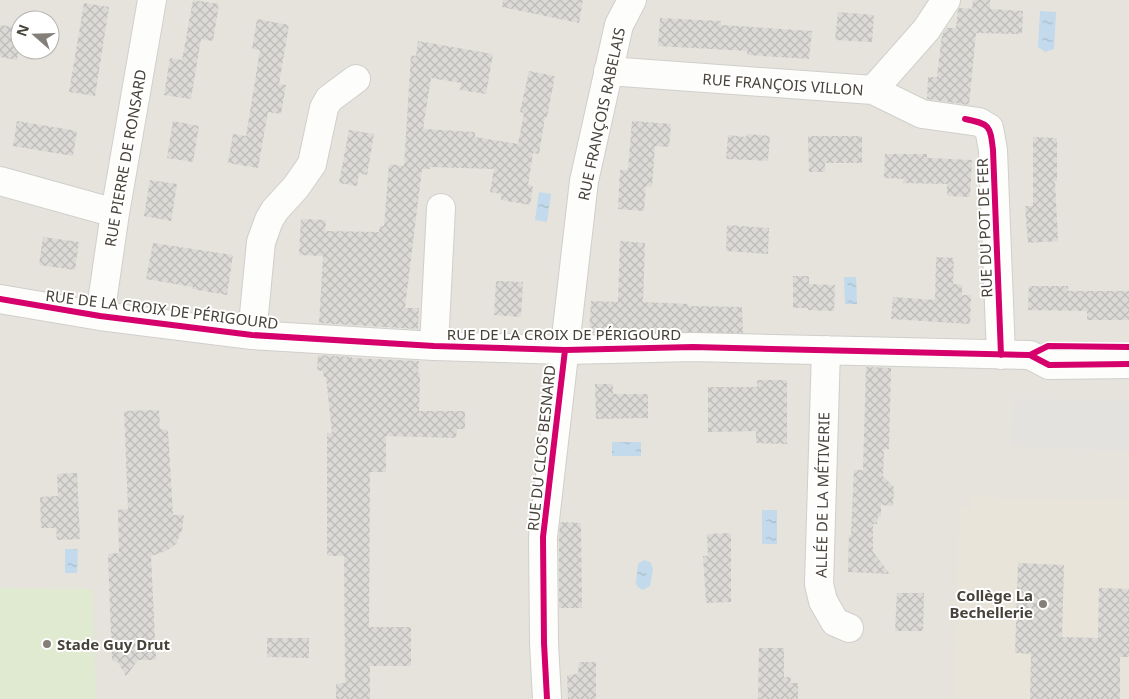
<svg xmlns="http://www.w3.org/2000/svg" width="1129" height="699" viewBox="0 0 1129 699" font-family="'Noto Sans',sans-serif">
<style>
.residential{fill:#e5e3dc;fill-rule:evenodd}
.education{fill:#e8e4da}
.green{fill:#dfead0}
.parking{fill:#e4e2de}
.water{fill:url(#water-ripples)}
.building{fill:url(#building-cross-hatch)}
.lines{fill:none;stroke-linecap:round;stroke-linejoin:round}
.minor-casing{stroke:#d0cfcb;stroke-width:30}
.minor{stroke:#fdfdfc;stroke-width:28}
.cycleway-casing{stroke:#fff;stroke-width:9}
.cycleway{stroke:#d6006c;stroke-width:6}
.poi-dot{fill:#848079;stroke:#fff;stroke-width:2}
.labels{text-anchor:middle;dominant-baseline:central;stroke-width:4;stroke-linejoin:round;paint-order:stroke}
.street-label{font-size:15px;fill:#48433a;stroke:#fff}
.poi-label{font-size:15px;font-weight:bold;fill:#48433a;stroke:#fff;text-anchor:end}
</style>
<defs>
<pattern id="water-ripples" width="26" height="14" patternUnits="userSpaceOnUse" patternTransform="scale(1.25)"><rect width="26" height="14" fill="#c2daeb"/><path d="M2 4q2-2 4 0t4 0M15 11q2-2 4 0t4 0" fill="none" stroke="#a8bcca"/></pattern>
<pattern id="building-cross-hatch" width="8" height="8" patternUnits="userSpaceOnUse" patternTransform="scale(1.25)"><rect width="8" height="8" fill="#dcdad6"/><path d="M0 0l8 8M0 8l8-8" fill="none" stroke="#bebcb8"/></pattern>
</defs>
<rect width="100%" height="100%" fill="#f2f1ed"/>
<!-- residential -->
<path class="residential" d="M0 0H1129V699H92V590L0 588ZM20 20H50V50H20Z"/>
<!-- education -->
<path class="education" d="M972 497 1129 501V699H955L959 508 971 509Z"/>
<!-- green -->
<path class="green" d="M0 588 92 589 96 699H0Z"/>
<!-- parking -->
<path class="parking" d="M1014 399 1129 401V451L1011 446Z"/>
<!-- water -->
<path class="water" d="M1040 11 1056 12 1054 49 1045 52 1040 48H1038Z
M539 192 551 194 547 222 535 220Z
M844 277H856L857 304H845Z
M612 442H641V456H612Z
M762 510H777V544H762Z
M65 549H78L77 573H65Z
M644 560 650 562 653 569 650 586 643 590 638 587 636 583 638 564Z"/>
<!-- building -->
<path class="building" d="M193 0 219 4 213 41 201 39 191 99 164 95 170 58 182 60Z
M503 0H583L579 23 502 7Z
M973 0H990V9L1023 11 1022 34 976 33 969 105 927 99 928 77H937L942 35 946 28H956L958 10 959 8 972 9Z
M84 3 109 7 95 96 69 92Z
M838 12 874 15 872 42 835 40Z
M660 18 721 21V25L812 31 809 59 747 55V51L658 46Z
M257 19 289 25 279 84 286 85 281 114 268 112 258 168 228 163 233 134 246 136 260 50 252 49Z
M0 25 20 28V43L17 60 0 57Z
M418 41 493 54 486 94 460 90 461 83 431 78 423 129 475 132V137L518 144 524 113 520 112 529 71 555 76 547 117H545L539 154 533 153 528 185 533 186 530 205 501 200V194L490 192 494 169 430 167V169H422L405 308H419L418 329 319 323 323 256 299 255 301 219 326 220 325 231 379 232 380 226H384L389 164 404 166 411 55 416 56Z
M17 121 77 131 73 156 13 146Z
M173 121 199 126 193 162 167 158Z
M632 121 671 124 669 147 655 146 652 187 646 186 644 211 618 209 620 170H628Z
M349 130 374 134 367 175 359 173 357 186 339 183Z
M747 134 770 136 768 161 726 159 728 135 746 137Z
M808 136H862V163H825V172H809Z
M1033 137 1057 138V181H1055L1058 241 1028 243 1025 206H1033Z
M885 154H927V158L972 160 970 197 947 196V184L903 183 904 179 884 178Z
M150 180 177 184 171 221 144 216Z
M727 225 769 228 768 254 726 251Z
M43 237 79 242 75 270 39 265Z
M620 241 645 243 643 302 688 304V306L742 307 743 333H589L591 301 618 302Z
M153 243 233 255 227 295 192 289 193 287 146 279Z
M936 257 954 258 953 284 962 285V295H971L970 324 891 319 893 297 935 300Z
M793 276H809V284L835 285 834 311 808 310V308H793Z
M496 281 523 282 521 317 494 315Z
M1029 286H1068V291H1129V320H1087V311L1028 310Z
M318 355 352 357V358L419 361 418 373H420L419 411H465V429H457L456 438 386 436V472H370L369 627H411V666H370V699H336V684L345 683 344 556H327V433H332L326 377H324L323 371 317 370Z
M866 367 891 368 889 449H884L883 476 894 487 893 506 881 505V517L878 516 877 524H873V552L890 574 848 572 849 535 851 536 854 470H863Z
M757 380H787V444L756 443V431L708 432V387H757Z
M595 384H613V394H648V418L596 419Z
M159 410 160 429 168 430 173 515H184L182 530 176 544 166 551 151 556 156 660H138L126 676 117 661H112L108 554 119 553 118 510 128 509 124 411Z
M77 473 80 539 57 540 56 528H41L40 497 58 496 57 474Z
M560 522 581 523 582 608H559V538Z
M731 533V602L706 603 703 556H708L707 534Z
M1018 563 1064 565 1062 637 1098 638 1099 588 1129 589V657H1120V699H1030L1031 654 1015 653Z
M897 593H924L923 631H895Z
M267 638H309V658L267 657Z
M759 648H784V677H791L790 683H798V699H758Z
M579 662H596V699H568L567 675 578 674Z"/>
<g class="lines">
<defs>
<path id="minor" d="M608 71 873 90 926 30 946 0
M873 90 922 114 979 122 989 128 993 150 1001 355
M0 181 115 213
M0 299 100 316 252 335 434 346 565 350 693 347 1030 355 1049 365 1129 364
M100 316 115 213 152 0
M252 335 261 242 269 220 275 210 296 187 312 164 324 108 329 99 356 79
M434 346 441 208
M826 350 819 584 823 601 835 622 849 628
M547 699 544 643 543 537 584 181 619 25 632 0"/>
</defs>
<!-- minor casing -->
<use href="#minor" class="minor-casing"/>
<!-- minor -->
<use href="#minor" class="minor"/>
<defs>
<path id="cycleway" d="M965 119C990 124 990 125 993 150L1001 355
M0 299 100 316 252 335 434 346 565 350 693 347 1030 355 1049 365 1129 364
M1030 355 1048 346 1129 347
M547 699 544 643 543 537 565 350"/>
</defs>
<!-- cycleway casing -->
<use href="#cycleway" class="cycleway-casing"/>
<!-- cycleway -->
<use href="#cycleway" class="cycleway"/>
</g>
<!-- markers -->
<g class="poi-dot">
<circle cx="1043" cy="604" r="5"/>
<circle cx="47" cy="644" r="5"/>
</g>
<g class="labels">
<!-- street labels -->
<g class="street-label">
<text transform="translate(783 84) rotate(4)">RUE FRANÇOIS VILLON</text>
<text transform="translate(601 114) rotate(-78)">RUE FRANÇOIS RABELAIS</text>
<text transform="translate(125 158) rotate(-80)">RUE PIERRE DE RONSARD</text>
<text transform="translate(984 228) rotate(-92)">RUE DU POT DE FER</text>
<text transform="translate(162 309) rotate(7)">RUE DE LA CROIX DE PÉRIGOURD</text>
<text x="564" y="334">RUE DE LA CROIX DE PÉRIGOURD</text>
<text transform="translate(541 448) rotate(-84)">RUE DU CLOS BESNARD</text>
<text transform="translate(822 495) rotate(-89)">ALLÉE DE LA MÉTIVERIE</text>
</g>
<!-- poi labels -->
<g class="poi-label">
<text x="1033" y="595">Collège La<tspan x="1033" dy="17">Bechellerie</tspan></text>
<text x="57" y="644" text-anchor="start">Stade Guy Drut</text>
</g>
</g>
<!-- north arrow -->
<g transform="translate(35 35) rotate(290)"><circle r="24" fill="#ffffff" stroke="#b6b4b0"/>
<path d="M0-4L9 19L0 12L-9 19Z" fill="#848079"/>
<text y="-8" font-size="14" font-weight="bold" text-anchor="middle" fill="#48433a">N</text>
</g>
</svg>
